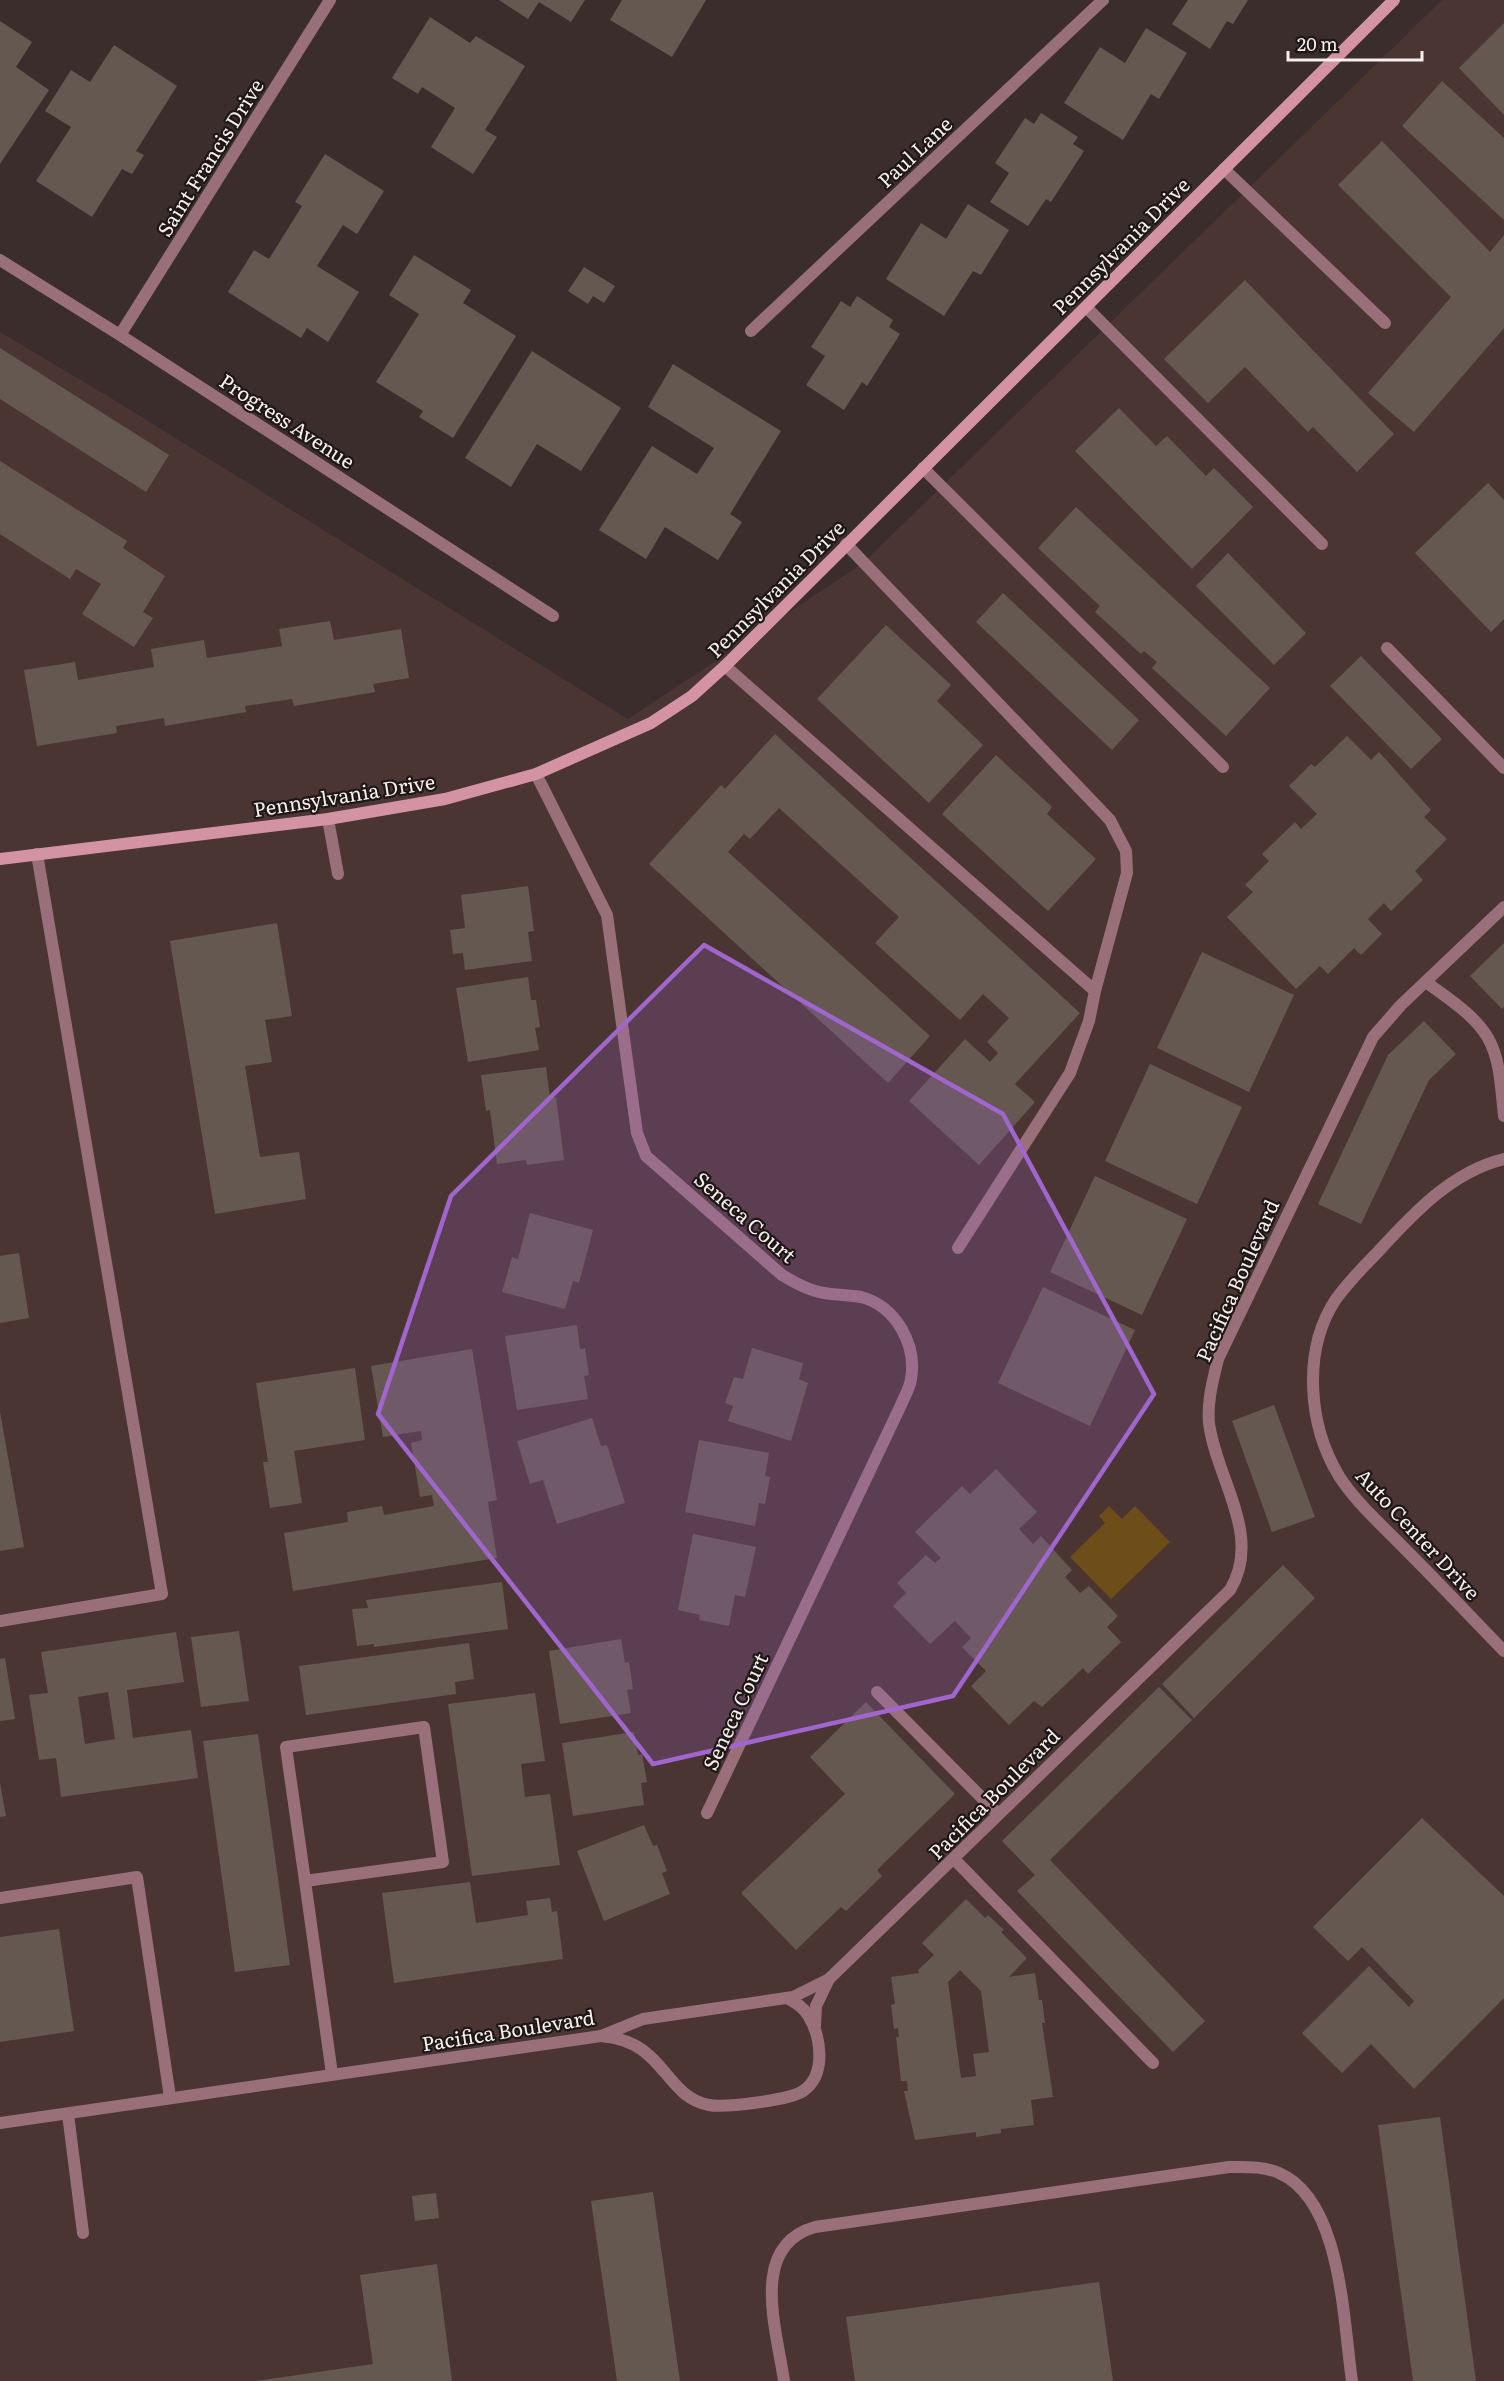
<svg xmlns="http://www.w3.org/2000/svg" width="1504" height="2381" viewBox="0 0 1504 2381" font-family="Literata,serif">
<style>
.built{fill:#4a3533}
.green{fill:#6d4e18}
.building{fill:#655851;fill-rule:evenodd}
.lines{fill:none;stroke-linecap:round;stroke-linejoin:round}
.lane{stroke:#99707a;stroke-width:12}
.street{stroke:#99707a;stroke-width:12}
.secondary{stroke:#d493a3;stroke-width:12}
.marked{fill:#a066cd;fill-opacity:0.2;stroke:#a066cd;stroke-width:4.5;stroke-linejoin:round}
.labels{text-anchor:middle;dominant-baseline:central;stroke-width:4.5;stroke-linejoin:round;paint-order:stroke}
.street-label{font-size:20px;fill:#f7eeed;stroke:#1d1716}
</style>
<rect width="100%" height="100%" fill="#3b2d2b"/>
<!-- built -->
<path class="built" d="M1442 0H1504V2381H0V332L111 398 628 719 863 563Z"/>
<!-- green -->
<path class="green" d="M1109 1506 1122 1519 1135 1506 1170 1542 1111 1599 1070 1557 1105 1523 1099 1516Z"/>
<!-- building -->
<path class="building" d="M499 0H585L571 22 539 2 528 19Z
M622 0H706L672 57 610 20Z
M1188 0H1248L1233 24 1227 21 1210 49 1172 24Z
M430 17 470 43 476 36 525 66 485 130 497 137 473 174 431 147 455 108 422 87 418 94 392 78Z
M0 21 32 42 16 67 49 90 0 164Z
M1504 23V115L1459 68Z
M1146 28 1187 53 1159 99 1151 94 1123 140 1064 103 1100 47 1125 63Z
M114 45 177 86 136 151 144 155 132 174 122 169 92 217 36 181 71 127 45 111 71 70 90 82Z
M1442 81 1504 138V220L1402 126Z
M1041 113 1078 137 1073 144 1084 151 1051 202 1046 199 1028 226 990 202 1009 173 995 163 1025 118 1034 124Z
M1382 141 1490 252 1504 235V328L1414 432 1368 393 1451 297 1338 185Z
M325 154 384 191 357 234 343 225 317 266 359 292 328 342 307 328 301 338 228 292 254 250 269 259 302 206 295 202Z
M968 204 1009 230 981 275 973 271 944 316 886 279 921 223 946 239Z
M414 255 471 290 463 303 516 336 453 438 419 417 423 411 376 382 419 314 389 295Z
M584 267 615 286 604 303 593 296 588 304 568 291Z
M1245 280 1394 434 1357 472 1313 427 1308 432 1245 367 1208 403 1164 359Z
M857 296 893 320 889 327 900 334 867 386 862 382 844 410 806 385 825 356 811 347 841 301 850 307Z
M0 348 169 455 146 492 0 399Z
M532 351 621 408 581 471 537 444 511 487 465 458Z
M673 364 781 431 730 514 742 522 718 560 665 527 646 559 599 530 652 446 697 474 714 448 648 407Z
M1119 408 1156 446 1167 436 1206 476 1214 468 1253 507 1192 569 1075 451Z
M0 461 127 541 123 548 165 576 143 612 153 618 134 647 82 614 101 584 76 569 70 579 0 534Z
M1488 483 1504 500V619L1491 632 1415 553Z
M1076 507 1270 688 1226 736 1152 668 1157 662 1144 651 1141 654 1095 612 1100 606 1038 548Z
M1228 553 1306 633 1274 665 1196 586Z
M1003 593 1139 720 1112 750 976 622Z
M330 621 334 640 401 629 409 678 373 684 375 692 294 706 292 699 245 706 246 712 165 726 164 718 116 726 117 733 37 746 24 670 75 662 78 680 154 667 151 649 204 640 207 658 282 646 279 629Z
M886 625 951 685 937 701 983 745 929 803 817 699Z
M1361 656 1442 739 1411 769 1330 686Z
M775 734 1080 1013 1015 1084 1035 1102 979 1165 909 1101 965 1039 990 1062 998 1053 987 1042 1009 1018 983 994 960 1020 875 943 899 917 779 808 750 839 744 834 728 852 930 1036 888 1083 649 864 721 785 725 789Z
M1347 736 1371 760 1379 752 1431 810 1424 817 1447 839 1415 871 1423 880 1391 911 1384 903 1368 919 1382 934 1361 955 1354 948 1328 974 1320 966 1296 989 1227 917 1253 892 1245 885 1269 861 1262 854 1295 822 1301 829 1317 814 1289 786 1311 764 1315 767Z
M996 755 1052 807 1047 814 1096 859 1048 911 942 814Z
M528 886 534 931 528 932 532 961 465 970 463 953 453 954 450 930 465 928 461 895Z
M277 923 292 1016 265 1020 272 1062 245 1066 260 1157 299 1152 306 1199 215 1214 170 941Z
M1504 943V1007L1502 1009 1470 976Z
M1202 952 1294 995 1249 1092 1157 1048Z
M528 977 531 1000H536L540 1027 535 1028 539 1050 468 1062 456 988Z
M1424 1021 1456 1054 1429 1080 1361 1224 1318 1204 1388 1055Z
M1150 1064 1242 1107 1197 1204 1105 1161Z
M546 1067 550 1098 556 1097 564 1160 527 1165 526 1160 497 1164 490 1110 486 1111 481 1075Z
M1095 1176 1187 1219 1142 1315 1050 1272Z
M530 1213 593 1230 579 1283 573 1281 565 1309 502 1292 512 1257 518 1259Z
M19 1253 29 1318 0 1323V1256Z
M1043 1287 1135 1330 1090 1426 998 1383Z
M577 1325 580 1349 585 1348 589 1375 584 1376 588 1399 517 1410 505 1336Z
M752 1348 803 1363 799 1379 808 1383 791 1441 728 1421 733 1406 725 1403 734 1377 743 1379Z
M472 1349 497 1500 488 1502 497 1558 293 1591 284 1533 348 1522 347 1512 382 1506 384 1515 434 1506 432 1495 420 1497 411 1443 422 1440 421 1431 383 1437 371 1366Z
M355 1368 365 1440 294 1451 302 1503 270 1508 263 1462H268L256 1383Z
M1274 1405 1315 1517 1272 1532 1232 1421Z
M0 1412 24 1547 0 1551Z
M592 1418 601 1446 607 1445 625 1503 557 1524 543 1480 530 1484 517 1441Z
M699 1440 769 1453 765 1476 770 1477 765 1504 759 1503 755 1526 685 1512Z
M996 1469 1037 1512 1019 1529 1033 1544 1041 1536 1072 1570 1065 1577 1080 1593 1089 1586 1118 1616 1107 1627 1121 1642 1088 1674 1083 1668 1042 1707 1034 1701 1009 1725 971 1686 986 1671 962 1647 971 1638 955 1621 930 1644 893 1606 906 1593 897 1583 926 1555 935 1563 941 1558 915 1532 962 1486 970 1494Z
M693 1534 756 1547 745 1597 735 1595 729 1626 699 1620 700 1615 678 1610Z
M1283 1565 1315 1598 1194 1718 1162 1684Z
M502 1582 508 1629 374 1647V1644L357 1646 352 1609 368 1608 366 1600Z
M239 1631 249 1701 201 1707 191 1637Z
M176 1632 184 1682 127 1690 133 1738 191 1730 198 1778 61 1797 56 1758 39 1760 29 1695 48 1693 41 1652ZM108 1692 115 1739 85 1744 78 1697Z
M621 1639 625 1663 629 1662 633 1689 627 1690 631 1713 560 1724 549 1651Z
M469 1643 474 1679 455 1682 456 1694 306 1715 299 1666Z
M5 1658 15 1719 0 1721V1659Z
M1159 1687 1192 1720 1050 1860 1205 2021 1173 2052 1017 1891 1035 1875 1002 1841Z
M535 1693 545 1761 521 1764 525 1797 550 1794 560 1865 472 1876 448 1704Z
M866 1702 955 1794 877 1870 882 1876 846 1911 841 1907 796 1950 741 1893 845 1794 810 1757Z
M634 1732 638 1755 642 1754 647 1782 641 1783 644 1805 573 1816 562 1743Z
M258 1734 290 1965 235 1972 203 1741Z
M0 1783 6 1816 0 1817Z
M1422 1818 1504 1896V1998L1414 2089 1371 2044 1342 2073 1302 2033 1369 1966 1409 2007 1414 2001 1362 1947 1348 1961 1313 1927Z
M644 1825 653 1846 657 1845 667 1871 662 1873 670 1894 604 1921 577 1851Z
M470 1882 476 1923 528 1915 526 1901 550 1898 552 1912 557 1911 563 1959 394 1983 382 1893Z
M966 1899 985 1918 988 1915 1004 1930 1001 1932 1027 1958 1009 1977 1035 1973 1039 2000H1042L1045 2023H1042L1053 2097 1031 2100 1034 2125 1001 2129V2133L976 2137V2132L915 2140 904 2091H908L907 2081H901L896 2037H899L898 2028 894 2029 891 2005 895 2004 891 1977 919 1973 918 1970 934 1955 922 1943ZM960 1970 981 1991 989 2052 973 2054 976 2076 961 2078 948 1982Z
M59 1929 74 2031 0 2042V1937Z
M1440 2117 1476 2381H1413L1378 2125Z
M653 2192 680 2381H617L591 2201Z
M436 2193 439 2218 415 2221 412 2196Z
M437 2264 452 2381H256L373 2364 360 2275Z
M1099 2282 1113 2381H855L846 2317Z"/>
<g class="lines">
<!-- lane -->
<path class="lane" d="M1224 169 1385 323
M1086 307 1322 544
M751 331 1103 0
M923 468 1223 767
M846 544 1110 820 1126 851 1127 873 1095 991 1089 1021 1070 1073 958 1248
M1387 648 1504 768
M725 666 1095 991
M328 819 338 874
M1504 1159C1450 1172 1411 1216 1375 1255 1361 1269 1348 1283 1336 1299 1302 1350 1308 1425 1339 1476 1356 1503 1384 1527 1406 1550 1439 1583 1471 1617 1504 1651
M0 1621 162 1594 37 854
M877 1692 998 1814
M424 1727 443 1862 305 1881 286 1747Z
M954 1859 1153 2063
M305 1881 332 2074
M0 1898 137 1877 170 2097
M815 2026 816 2006 829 1979
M601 2036C666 2041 663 2096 709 2105 725 2108 790 2100 803 2091 827 2075 821 2036 808 2015 803 2007 796 2003 787 1998
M68 2114 83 2233
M784 2381C777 2330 748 2246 815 2227L1229 2167C1246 2167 1263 2166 1279 2173 1342 2200 1343 2321 1352 2381"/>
<!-- street -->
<path class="street" d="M0 260 120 335 553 616
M120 335 330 0
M536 774 607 915 637 1133 646 1156 782 1275C795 1283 809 1291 824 1293 836 1295 849 1295 861 1297 896 1306 917 1345 911 1379 910 1388 904 1397 901 1405L707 1813
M1426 982C1447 998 1475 1015 1488 1038 1501 1061 1501 1091 1504 1116
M0 2123 601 2036 643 2019 793 1997 829 1979 1230 1590C1263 1535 1216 1479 1209 1423 1207 1401 1213 1380 1218 1359L1373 1037 1401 1005 1504 907"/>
<!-- secondary -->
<path class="secondary" d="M0 859 328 819 445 799 536 774 651 723 692 696 725 666 1394 0"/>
</g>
<!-- marked area -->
<path class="marked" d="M704 945 1003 1114 1154 1394 953 1696 653 1764 378 1414 451 1196Z"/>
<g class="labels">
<!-- street labels -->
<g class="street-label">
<text transform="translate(914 151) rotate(-43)">Paul Lane</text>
<text transform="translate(209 157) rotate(-58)">Saint Francis Drive</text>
<text transform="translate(1120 245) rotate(-45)">Pennsylvania Drive</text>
<text transform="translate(288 420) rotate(33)">Progress Avenue</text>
<text transform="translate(775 588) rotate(-45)">Pennsylvania Drive</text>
<text transform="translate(344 794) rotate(-9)">Pennsylvania Drive</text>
<text transform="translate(746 1216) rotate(41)">Seneca Court</text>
<text transform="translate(1236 1280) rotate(-66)">Pacifica Boulevard</text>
<text transform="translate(1419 1533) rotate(47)">Auto Center Drive</text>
<text transform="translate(734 1711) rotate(-65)">Seneca Court</text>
<text transform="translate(993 1793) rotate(-45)">Pacifica Boulevard</text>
<text transform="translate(508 2029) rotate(-9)">Pacifica Boulevard</text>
</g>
</g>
<!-- scale -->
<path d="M1288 51v9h134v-9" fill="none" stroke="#f7eeed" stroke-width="3"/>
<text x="1297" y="51" font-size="18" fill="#f7eeed" stroke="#1d1716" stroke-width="4.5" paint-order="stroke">20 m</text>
</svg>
